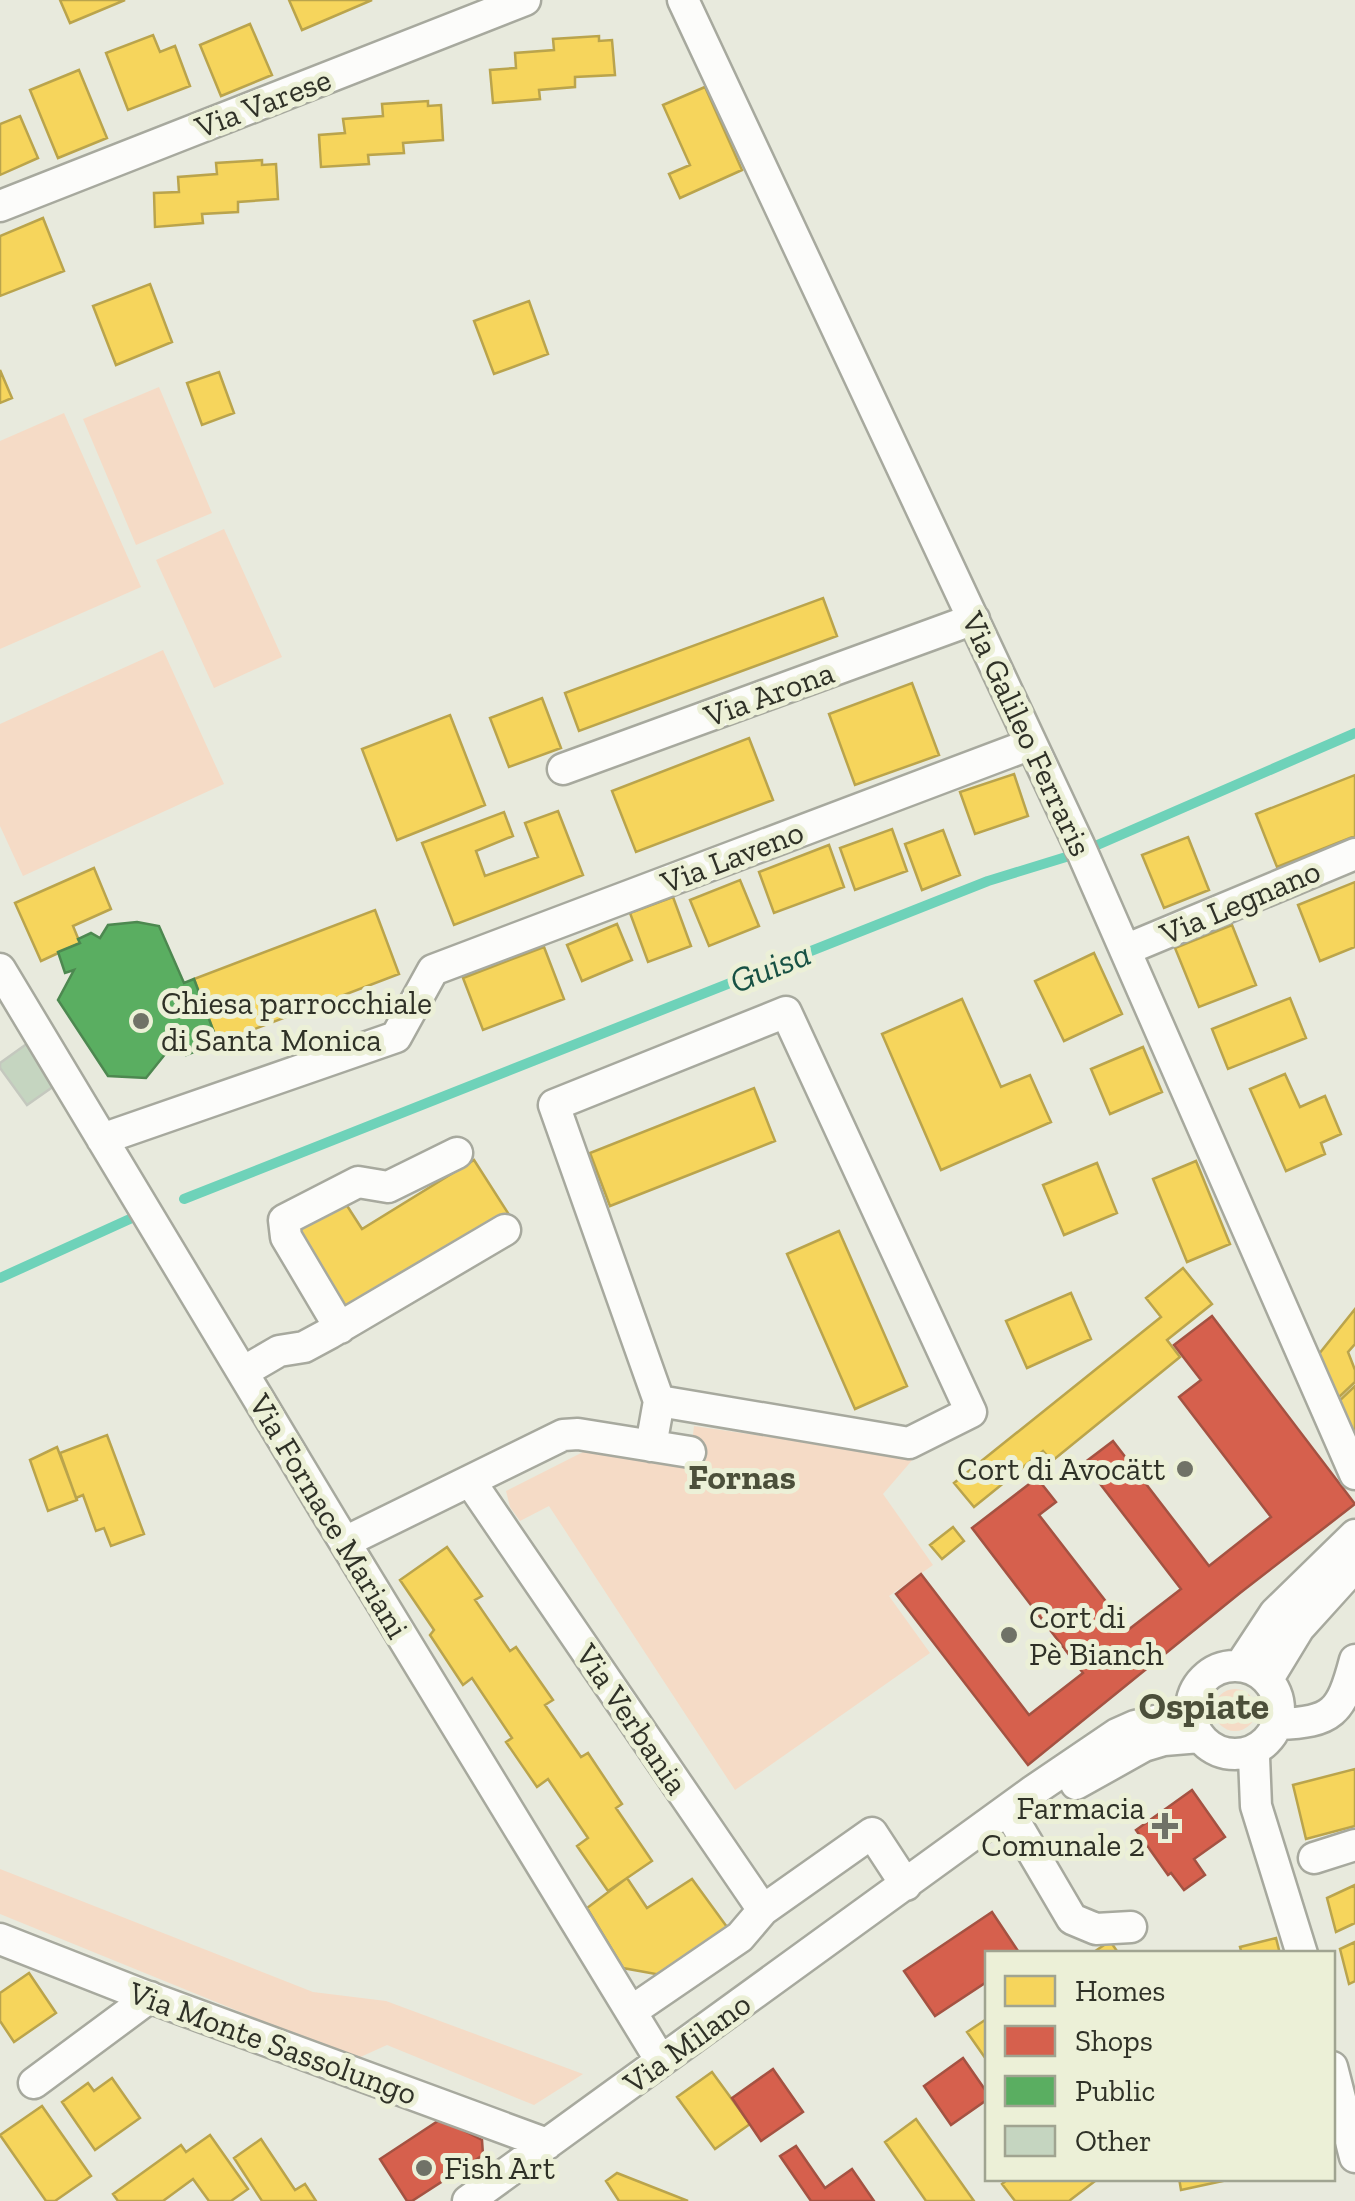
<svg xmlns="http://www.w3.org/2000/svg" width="1355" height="2201" viewBox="0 0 1355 2201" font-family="'Zilla Slab',serif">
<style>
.green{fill:#f5dbc6}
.homes{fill:#f6d55c;stroke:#baa44c;stroke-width:2.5}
.shops{fill:#d6604d;stroke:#a45242;stroke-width:2.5}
.public{fill:#5aae61;stroke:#4d8850;stroke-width:2.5}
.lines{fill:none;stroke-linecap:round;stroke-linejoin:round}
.stream{stroke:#6ed2b9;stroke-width:10}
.building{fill:#c5d5c0;stroke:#c4c8be;stroke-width:2.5}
.minor-casing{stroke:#a7a99e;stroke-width:35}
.minor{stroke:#fcfcfa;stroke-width:30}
.poi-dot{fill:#707267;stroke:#ecf0d7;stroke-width:4}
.labels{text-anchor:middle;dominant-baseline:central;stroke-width:10;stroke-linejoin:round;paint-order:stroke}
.street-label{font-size:32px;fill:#2f3127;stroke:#ecf0d7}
.poi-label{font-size:32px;fill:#2f3127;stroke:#ecf0d7;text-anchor:start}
.water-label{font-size:35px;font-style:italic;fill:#175144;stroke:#ecf0d7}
.neighbourhood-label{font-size:35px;font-weight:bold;fill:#4c4f3a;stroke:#ecf0d7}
.quarter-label{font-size:38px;font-weight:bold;fill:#4c4f3a;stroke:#ecf0d7}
</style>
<rect width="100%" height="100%" fill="#e8eadd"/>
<!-- green -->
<path class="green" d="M159 387 212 513 136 545 83 419Z
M64 413 141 587 0 649V441Z
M224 529 282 657 214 688 156 560Z
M163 650 224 784 23 876 0 826V724Z
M694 1426 914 1458 883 1494 933 1565 889 1596 930 1653 735 1790 549 1506 520 1521 510 1507 506 1491 583 1452 690 1460Z
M1214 1710a21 21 0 1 1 42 0a21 21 0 1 1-42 0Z
M0 1869 313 1992 386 2001 583 2074 534 2105 387 2045 356 2059 0 1914Z"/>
<!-- homes -->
<path class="homes" d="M60 0H125L70 23Z
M289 0H372L302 30Z
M250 24 272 75 221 96 200 45Z
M153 35 160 52 175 46 190 86 128 110 106 53Z
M599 36V41L612 40 615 75 575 77V87L539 90 540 99 493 103 490 70 516 68 515 53 554 50 553 39Z
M79 70 107 138 58 158 30 90Z
M705 87 742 170 680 198 669 174 690 165 663 105Z
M428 101V106L441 105 443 140 403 143 404 153 368 155 369 164 321 167 319 135 345 133 343 119 383 116 382 104Z
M20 116 38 158 0 175V124Z
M262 160V165L276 164 278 199 238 202V212L202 214 203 223 155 227 154 193 179 192 178 177 217 174 216 163Z
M43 218 64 271 0 296V236Z
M150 284 172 342 116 365 93 306Z
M529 301 548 354 494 374 474 321Z
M0 370 12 398 0 403Z
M219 372 234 413 202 425 187 383Z
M823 598 837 636 579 731 565 693Z
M912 683 939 755 855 785 829 714Z
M542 698 561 748 509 767 490 718Z
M450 715 485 805 397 840 362 749Z
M749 738 773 800 636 852 612 791Z
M1014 774 1028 816 975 834 960 792Z
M1355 775V836L1277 867 1256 814Z
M558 811 583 875 454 925 422 843 504 812 513 836 476 851 485 876 538 857 525 823Z
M892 829 907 871 855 890 840 848Z
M943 830 960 875 922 890 905 844Z
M1188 837 1209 890 1164 908 1142 855Z
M829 845 844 887 774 913 759 872Z
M94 868 111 909 73 926 80 943 41 961 15 903Z
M740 880 759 926 709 946 690 900Z
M1355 882V947L1320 961 1298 905Z
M673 897 691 946 648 962 630 913Z
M375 910 399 974 218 1043 194 979Z
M617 924 632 960 582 981 567 945Z
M1232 925 1256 985 1199 1007 1175 948Z
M544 947 564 999 483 1030 463 978Z
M1094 953 1122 1014 1064 1041 1035 981Z
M1290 998 1306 1038 1228 1069 1212 1029Z
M962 999 1001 1087 1030 1075 1051 1122 941 1170 882 1034Z
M1143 1047 1162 1092 1110 1114 1091 1069Z
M1285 1074 1300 1107 1325 1096 1341 1134 1321 1143 1325 1154 1286 1171 1250 1089Z
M754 1088 775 1141 610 1206 590 1153Z
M474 1160 508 1213 346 1313 295 1231 344 1201 362 1229Z
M1196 1161 1230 1244 1187 1262 1153 1179Z
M1097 1163 1117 1213 1064 1235 1043 1185Z
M839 1231 907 1386 855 1409 787 1254Z
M1183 1268 1212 1304 1167 1340 1180 1357 1052 1461 1043 1451 974 1507 954 1483 1161 1317 1146 1298Z
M1071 1293 1091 1339 1027 1368 1006 1321Z
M1355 1309V1344L1348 1352 1355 1370V1382L1338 1398 1319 1354Z
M1355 1386V1436L1345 1426 1337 1403Z
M107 1435 144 1534 111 1546 104 1528 96 1531 83 1495 76 1498 60 1453Z
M57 1447 77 1500 48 1511 30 1460Z
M953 1527 964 1541 942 1559 930 1545Z
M447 1547 482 1596 475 1600 510 1651 516 1647 553 1700 545 1705 581 1757 588 1753 622 1804 616 1808 652 1861 608 1891 577 1846 588 1838 548 1779 537 1787 506 1742 512 1738 472 1678 463 1685 430 1635 434 1630 400 1580Z
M1355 1769V1826L1306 1839 1293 1785Z
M627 1878 647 1908 692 1879 727 1927 661 1975 623 1968 587 1908Z
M1355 1885V1923L1336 1932 1327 1898Z
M1276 1938 1280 1954H1242L1240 1947Z
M1110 1941 1119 1954H1091Z
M1355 1942V1981L1349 1984 1340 1949Z
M29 1973 56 2013 14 2042 0 2021V1993Z
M988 2018V2062L967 2032Z
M712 2072 750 2124 715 2149 677 2097Z
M112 2078 140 2118 95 2150 62 2102 88 2083 94 2091Z
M42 2106 91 2176 55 2201H46L0 2135Z
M916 2119 974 2201H926L885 2142Z
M210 2135 248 2189 231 2201H209L193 2179 163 2201H118L113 2194 181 2145 186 2152Z
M261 2139 295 2190 305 2184 316 2201H262L234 2158Z
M617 2173 688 2201H619L606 2181Z
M1009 2178H1099L1069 2201H1015L1002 2184Z
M1179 2178H1226L1227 2180 1181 2190Z"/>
<!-- shops -->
<path class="shops" d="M1212 1316 1355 1504 1240 1593 1028 1765 896 1594 921 1574 1029 1715 1083 1673 972 1528 1037 1478 1056 1502 1039 1515 1128 1630 1181 1589 1084 1463 1113 1441 1209 1566 1271 1517 1179 1397 1201 1380 1174 1345Z
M1192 1790 1225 1837 1194 1859 1205 1875 1184 1890 1171 1873 1168 1875 1136 1830Z
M992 1912 1020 1954H988V1981L935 2016 904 1971Z
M963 2058 988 2094V2099L951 2125 924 2086Z
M773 2069 803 2112 761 2141 732 2098Z
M441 2119 482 2140 483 2155 412 2201H407L380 2159Z
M796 2146 825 2188 852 2169 874 2201H811L780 2156Z"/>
<!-- public -->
<path class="public" d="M137 922 159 926 184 983 194 979 218 1043 186 1055 174 1043 146 1078 108 1076 58 1000 74 970 65 973 58 952 80 943 78 939 91 933 100 938 108 925Z"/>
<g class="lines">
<!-- stream -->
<path class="stream" d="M184 1199 988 881 1079 853 1355 733
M0 1278 132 1218"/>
</g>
<!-- building -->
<path class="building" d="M28 1043 57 1084 27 1105 0 1068V1063Z"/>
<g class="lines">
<defs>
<path id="minor" d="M683 0 1079 845 1355 1474
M0 206 525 0
M563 769 974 619
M1125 950 1355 854
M0 969 333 1523 661 2061
M102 1139 396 1037 433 970 1031 744
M340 1328 286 1237 284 1220 358 1182 388 1187 457 1153
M243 1372 279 1351 304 1347 330 1333 505 1230
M651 1446 659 1401 909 1443 971 1412 786 1012 554 1105 659 1401
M470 1481 763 1910 872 1833 906 1885
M345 1542 563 1435 578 1434 690 1452
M1191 1710a44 44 0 1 1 88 0a44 44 0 1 1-88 0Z
M1240 1666 1275 1613 1355 1535
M1268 1679 1299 1628 1355 1566
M1278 1724C1333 1722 1341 1713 1355 1660
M1256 1750 1254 1757 1256 1806 1302 1954
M1076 1784 1144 1746 1164 1740 1200 1737
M1008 1810 1072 1919 1096 1929 1131 1927
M1314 1858 1355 1845
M0 1939 143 1995 547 2144
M642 2004 740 1937 763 1910
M1332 2067 1355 2157
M34 2083 150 1997
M468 2201 1033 1791 1117 1734 1135 1726 1191 1712"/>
</defs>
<!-- minor casing -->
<use href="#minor" class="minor-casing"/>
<!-- minor -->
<use href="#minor" class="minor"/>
</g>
<!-- markers -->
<g class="poi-dot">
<circle cx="141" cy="1021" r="10"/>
<circle cx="1185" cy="1469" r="10"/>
<circle cx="1009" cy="1635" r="10"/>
<path d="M1160 1811h10v10h10v10h-10v10h-10v-10h-10v-10h10z"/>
<circle cx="424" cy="2168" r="10"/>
</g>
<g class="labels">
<!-- street labels -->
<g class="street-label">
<text transform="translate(263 103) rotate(-21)">Via Varese</text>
<text transform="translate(769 694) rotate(-20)">Via Arona</text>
<text transform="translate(1027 734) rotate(65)">Via Galileo Ferraris</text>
<text transform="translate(732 857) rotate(-21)">Via Laveno</text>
<text transform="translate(1240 902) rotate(-23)">Via Legnano</text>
<text transform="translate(329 1516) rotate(59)">Via Fornace Mariani</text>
<text transform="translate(632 1719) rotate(56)">Via Verbania</text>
<text transform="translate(273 2043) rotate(20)">Via Monte Sassolungo</text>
<text transform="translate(687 2043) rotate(-36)">Via Milano</text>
</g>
<!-- poi labels -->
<g class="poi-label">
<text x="161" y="1003">Chiesa parrocchiale<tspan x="161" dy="37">di Santa Monica</tspan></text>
<text x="1165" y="1469" text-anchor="end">Cort di Avocätt</text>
<text x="1029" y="1617">Cort di<tspan x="1029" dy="37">Pè Bianch</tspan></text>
<text x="1145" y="1808" text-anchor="end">Farmacia<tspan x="1145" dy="37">Comunale 2</tspan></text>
<text x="444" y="2168">Fish Art</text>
</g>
<!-- water labels -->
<g class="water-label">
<text transform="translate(770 967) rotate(-22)">Guisa</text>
</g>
<!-- neighbourhood labels -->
<g class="neighbourhood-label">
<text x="742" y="1477">Fornas</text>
</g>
<!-- quarter labels -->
<g class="quarter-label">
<text x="1204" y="1706">Ospiate</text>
</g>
</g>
<!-- legend -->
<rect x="985" y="1951" width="350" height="230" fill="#ecf0d7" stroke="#a0a491" stroke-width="2.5"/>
<rect x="1005" y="1976" width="50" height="30" fill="#f6d55c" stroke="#a0a491" stroke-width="2.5"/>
<text x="1075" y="2001" font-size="30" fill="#2f3127">Homes</text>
<rect x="1005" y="2026" width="50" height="30" fill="#d6604d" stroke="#a0a491" stroke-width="2.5"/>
<text x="1075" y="2051" font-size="30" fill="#2f3127">Shops</text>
<rect x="1005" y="2076" width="50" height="30" fill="#5aae61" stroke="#a0a491" stroke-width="2.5"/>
<text x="1075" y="2101" font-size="30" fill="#2f3127">Public</text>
<rect x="1005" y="2126" width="50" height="30" fill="#c5d5c0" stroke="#a0a491" stroke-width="2.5"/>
<text x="1075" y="2151" font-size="30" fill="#2f3127">Other</text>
</svg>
